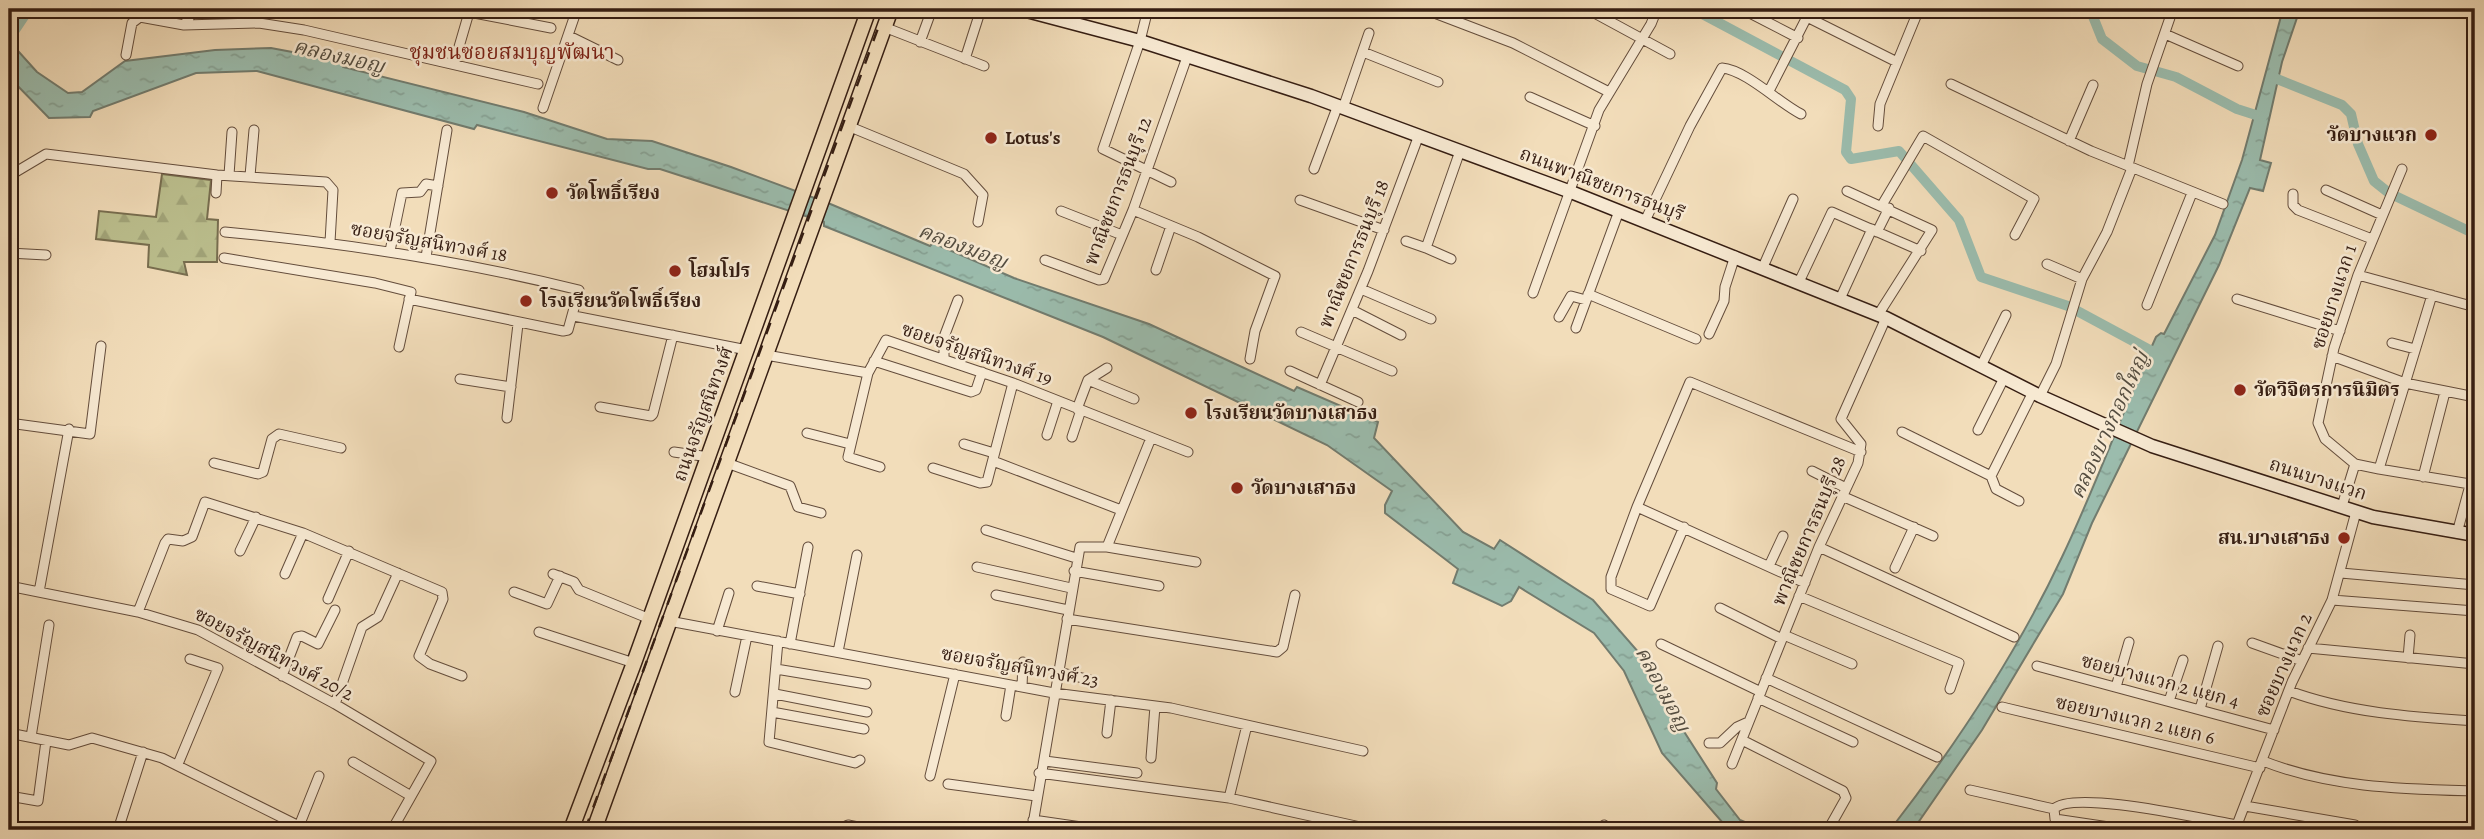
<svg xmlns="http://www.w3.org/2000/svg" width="2484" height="839" viewBox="0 0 2484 839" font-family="Alegreya,'Noto Serif Thai',serif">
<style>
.forest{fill:url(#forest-firs);stroke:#786e50;stroke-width:2}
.water{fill:url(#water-ripples);stroke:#727c6f;stroke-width:2}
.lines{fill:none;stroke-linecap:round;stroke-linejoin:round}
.canal{stroke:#9bbcad;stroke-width:10}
.minor-casing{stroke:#644d3c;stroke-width:11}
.secondary-casing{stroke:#351d12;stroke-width:15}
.primary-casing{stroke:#351d12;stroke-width:17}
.minor{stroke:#f7e9d2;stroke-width:9}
.secondary{stroke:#f7e9d2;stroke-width:12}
.primary{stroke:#f2ddba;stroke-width:14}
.rail{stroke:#351d12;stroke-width:2.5;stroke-dasharray:12 12;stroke-linecap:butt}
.poi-dot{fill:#8f2418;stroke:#f7e9d2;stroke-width:2.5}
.labels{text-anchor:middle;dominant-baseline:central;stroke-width:5;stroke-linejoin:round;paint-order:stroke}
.poi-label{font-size:19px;font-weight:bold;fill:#351d12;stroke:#f7e9d2;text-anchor:start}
.street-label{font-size:19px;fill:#351d12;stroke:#f7e9d2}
.neighbourhood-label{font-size:21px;fill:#7a1f14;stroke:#f7e9d2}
.water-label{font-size:21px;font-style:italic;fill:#544d40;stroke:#f7e9d2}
</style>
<defs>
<pattern id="forest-firs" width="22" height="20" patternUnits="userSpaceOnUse" patternTransform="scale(1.75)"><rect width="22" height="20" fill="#bcc08f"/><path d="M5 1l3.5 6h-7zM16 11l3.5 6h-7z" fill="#a2a57a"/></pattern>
<pattern id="water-ripples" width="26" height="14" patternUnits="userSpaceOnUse" patternTransform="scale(1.75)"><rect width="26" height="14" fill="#9bbcad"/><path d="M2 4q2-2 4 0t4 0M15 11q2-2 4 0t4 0" fill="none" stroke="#86a194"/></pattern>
</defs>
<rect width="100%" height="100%" fill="#f2ddba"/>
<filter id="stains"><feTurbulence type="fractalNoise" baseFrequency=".00286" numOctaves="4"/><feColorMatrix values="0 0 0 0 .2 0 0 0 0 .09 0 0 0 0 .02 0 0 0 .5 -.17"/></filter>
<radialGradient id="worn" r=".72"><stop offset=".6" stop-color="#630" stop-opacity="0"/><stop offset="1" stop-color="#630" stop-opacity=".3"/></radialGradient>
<!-- forest -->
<path class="forest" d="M162 174 211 180 207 219 218 220 217 262H184L187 275 148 267 149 245 96 239 99 211 156 217Z"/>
<!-- water -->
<path class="water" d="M2283 9H2300L2282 62 2260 160 2271 163 2263 191 2250 188 2219 265 2092 523 2063 594 1982 730 1913 830H1890C1956 745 2016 655 2062 557 2096 486 2123 410 2156 337L2161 333 2164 334 2215 235 2242 160Z
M9 41 37 72 68 93 82 92 125 61 215 50 271 48 340 61 343 67 524 112 607 139 652 141 731 167 828 203 930 246 933 243 1014 278 1149 324 1294 391 1297 387 1378 422 1374 438 1463 532 1494 549 1500 540 1593 600 1654 670 1683 730 1717 783 1716 789 1740 820 1764 830H1729L1662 753 1624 671 1594 633 1519 587 1511 601 1502 606 1453 583 1458 569 1385 513V505L1392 491 1327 445 1103 337 824 226V222L660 169H648L477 125 474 129 257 71 196 73 93 111 90 117 49 118 9 77Z"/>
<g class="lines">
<!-- canal -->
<path class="canal" d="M1693 9 1845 90 1851 99 1846 152 1851 159 1899 151 1959 220 1981 277 2068 306 2159 355
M2090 9 2102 39 2137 66 2176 77 2237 109 2262 117
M9 39 29 9
M2272 77 2342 105 2351 114 2358 144 2374 181 2389 193 2475 234"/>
<defs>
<path id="minor" d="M1148 9 1140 41 1103 149 1171 182
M1587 9 1670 54
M1742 9 1798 38
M469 12 551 28
M1485 12 1486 9
M1437 14 1513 43 1609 92
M1807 17 1897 62
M184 25 195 9
M884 27 984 66
M2165 34 2238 66
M569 36 618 60
M920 42 932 9
M1363 52 1438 82
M126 55 132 23 140 17 184 25 259 23 304 30 538 84
M965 59 981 9
M454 64 470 9
M1951 84 2091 151 2223 204
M1769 91 1811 9
M1530 97 1595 126
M543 108 577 9
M1343 108 1369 33
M848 126 964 174 983 195 978 222
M1878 126 1880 104 1919 9
M2069 141 2093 85
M2128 166 2147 84 2173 9
M1314 169 1338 105
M229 175 232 132
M9 176 46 154 217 175 326 182 333 190 330 242
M250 176 254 130
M2326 190 2382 215
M1847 191 1932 230 1878 315
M216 193 217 175
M2293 194V205L2298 210 2372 239
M1300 200 1384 230
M1882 205 1923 136 2034 199 2015 235
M1133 210 1198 237 1275 276 1255 331 1250 359
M1061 211 1122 235
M1645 221 1690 126 1722 68C1746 70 1779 103 1801 114
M225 232C345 243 462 261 579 290L568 330 563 331 409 299
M1877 232 1889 208
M1406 241 1426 248 1460 151
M1426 248 1451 259
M390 251 402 193 420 192 426 184 438 186
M9 253 46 255
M426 257 447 130
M224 258 375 283 411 292 399 347
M1045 260 1099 280 1104 279 1133 210 1187 57
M2047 264 2082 279
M1763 267 1793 199
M1156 270 1171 226
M2358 275 2475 307
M1799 282 1832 212 1921 251
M1361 289 1431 319
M1533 293 1599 110 1651 24 1657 9
M1588 294 1696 339
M1840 299 1872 229
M2237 299 2340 331
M2147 305 2192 193
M1352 310 1401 335
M574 316 747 350
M1559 317 1571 296 1586 300
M1576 328 1619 211
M1301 332 1392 371
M1709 334 1724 301 1725 287 1735 256
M2392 343 2415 349
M766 355 868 373
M2332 356 2405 383 2475 397
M944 359V337L958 300
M874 361 971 392 976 390 982 372
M1981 366 2006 315
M1107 368 1088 380 1134 399
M1290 371 1358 402
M460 379 511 387
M1320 385 1368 271 1419 135
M2040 396 2056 364 2082 279 2107 232 2132 168
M600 407 651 416 653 414 673 335
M1077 409 1088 380
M507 418 518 324
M9 423 90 434 101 346
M1978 430 2004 378
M1902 432 1991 476 2033 392
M807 433 850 444
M1047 435 1058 401
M1072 437 1081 410
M964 444 994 453
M674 452 709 457
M993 461 1121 510
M214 463 258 474 263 472 272 439 279 434 341 448
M727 463 790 486 798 507 821 513
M2355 464 2379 469 2432 295
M880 467 848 457 868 373 886 340 1013 383 1188 452
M933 468 980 483 987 482 1013 383
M2379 469 2470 484
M1812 471 1846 488
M1991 476 1996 489 2019 501
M2423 477 2445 392
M1842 496 1933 536
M2342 506 2355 464 2325 439 2318 423 2334 348 2358 275 2402 169
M1637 507 1805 583
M1684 527 1650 606 1611 589V577L1637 507 1690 382 1861 452
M986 530 1076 558
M2457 533 2475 467
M1107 547 1151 438
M1819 547 2014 637
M240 551 256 517
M1769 566 1783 536
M977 567 1071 588
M1895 568 1914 527
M1074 571 1159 586
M2341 573 2475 585
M285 574 303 533
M553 574 574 582 579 590 650 619
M9 586 138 612 198 630 335 704 431 761 392 830
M757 586 800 594
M39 592 69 429
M514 592 547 604 560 576
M996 595 1068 610
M1799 596 1959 663 1950 689
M328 599 349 551
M2332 600 2475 611
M1720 608 1782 639
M138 612 165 543 168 539 183 541 192 537 205 502 303 533 442 592 443 599 419 656 430 664 462 676
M1067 619 1277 652 1283 647 1295 595
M669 621 1054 693 1171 708 1363 751
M717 631 729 593
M539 632 634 663
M1784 635 1852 664
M778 641 769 742 855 763 860 760
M2252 643 2302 661
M790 644 808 547
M1661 644 1761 692
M2308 648 2475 664
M838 652 857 555
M2408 658 2410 635
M2037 666 2274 730
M776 669 866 684
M1059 672 1090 680
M282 676 297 637 302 636 318 644 335 610
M1766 678 1937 757
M1022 687 1023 662
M2116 687 2129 642
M2289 691C2348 713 2413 717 2475 721
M735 692 747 636
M775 694 867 712
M1758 698 1853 742
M2169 701 2183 660
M335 704 362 627 378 617 398 573
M2002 707 2260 768
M2200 709 2218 646
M772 712 864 729
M1006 716 1011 685
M9 733 69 745 92 738 162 758 307 830
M1107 733 1111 700
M31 737 49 625
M1742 740 1843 791 1846 798 1828 830
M1709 743H1720L1737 727 1748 722
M1151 758 1155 706
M1045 761 1137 773
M2263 761C2331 788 2403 789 2475 791
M353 762 411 796
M178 764 218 668 190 659
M1732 764 1819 547 1858 463 1861 444 1841 419 1886 318
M1039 773 1229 798 1374 830
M930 776 955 674
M948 784 1036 796
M1970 790 2054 809 2055 819 2129 830
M9 796 38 801 46 741
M1229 798 1247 725
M2245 806 2355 825
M2054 809C2073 789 2206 820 2238 825
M1033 820 1102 830
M299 826 319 776
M118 830 143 752
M838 830 848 825 873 830
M1032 830 1080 547H1107L1196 562
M1603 830 1604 825
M1957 830H1959
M2235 830 2292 682 2332 600 2356 512"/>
<path id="secondary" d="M1019 9 1140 41 1311 96 1571 192 1886 318 2040 396 2152 446 2373 517 2475 535"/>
<path id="primary" d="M571 830 634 663 869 9
M594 830 891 9"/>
</defs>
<!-- minor casing -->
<use href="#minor" class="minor-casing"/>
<!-- secondary casing -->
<use href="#secondary" class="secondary-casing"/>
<!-- primary casing -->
<use href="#primary" class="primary-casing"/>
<!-- minor -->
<use href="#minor" class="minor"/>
<!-- secondary -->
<use href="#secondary" class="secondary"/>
<!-- primary -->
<use href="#primary" class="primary"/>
<!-- rail -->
<path class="rail" d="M585 830 885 9"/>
</g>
<!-- markers -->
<g class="poi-dot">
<circle cx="2431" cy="135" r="7"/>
<circle cx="991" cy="138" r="7"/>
<circle cx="552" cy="193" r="7"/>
<circle cx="675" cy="271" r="7"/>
<circle cx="526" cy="301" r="7"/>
<circle cx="2240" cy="390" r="7"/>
<circle cx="1191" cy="413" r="7"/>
<circle cx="1237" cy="488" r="7"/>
<circle cx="2344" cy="538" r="7"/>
</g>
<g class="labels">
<!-- poi labels -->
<g class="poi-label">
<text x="2417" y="135" text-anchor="end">วัดบางแวก</text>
<text x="1005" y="138">Lotus's</text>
<text x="566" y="193">วัดโพธิ์เรียง</text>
<text x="689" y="271">โฮมโปร</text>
<text x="540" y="301">โรงเรียนวัดโพธิ์เรียง</text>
<text x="2254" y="390">วัดวิจิตรการนิมิตร</text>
<text x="1205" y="413">โรงเรียนวัดบางเสาธง</text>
<text x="1251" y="488">วัดบางเสาธง</text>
<text x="2330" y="538" text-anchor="end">สน.บางเสาธง</text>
</g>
<!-- street labels -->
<g class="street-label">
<text transform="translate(1602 184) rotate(21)">ถนนพาณิชยการธนบุรี</text>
<text transform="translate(1118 191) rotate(-69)">พาณิชยการธนบุรี 12</text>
<text transform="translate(429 242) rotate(10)">ซอยจรัญสนิทวงศ์ 18</text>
<text transform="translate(1354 254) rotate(-68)">พาณิชยการธนบุรี 18</text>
<text transform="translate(2334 297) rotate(-72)">ซอยบางแวก 1</text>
<text transform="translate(977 354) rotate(19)">ซอยจรัญสนิทวงศ์ 19</text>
<text transform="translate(703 414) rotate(-70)">ถนนจรัญสนิทวงศ์</text>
<text transform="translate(2318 479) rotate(18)">ถนนบางแวก</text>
<text transform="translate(1809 531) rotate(-67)">พาณิชยการธนบุรี 28</text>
<text transform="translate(274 654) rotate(28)">ซอยจรัญสนิทวงศ์ 20/2</text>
<text transform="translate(2284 665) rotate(-66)">ซอยบางแวก 2</text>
<text transform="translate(1020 667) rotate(10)">ซอยจรัญสนิทวงศ์ 23</text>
<text transform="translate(2160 681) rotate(15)">ซอยบางแวก 2 แยก 4</text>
<text transform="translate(2135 720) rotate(13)">ซอยบางแวก 2 แยก 6</text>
</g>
<!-- neighbourhood labels -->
<g class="neighbourhood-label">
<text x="512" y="52">ชุมชนซอยสมบุญพัฒนา</text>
</g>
<!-- water labels -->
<g class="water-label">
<text transform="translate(339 56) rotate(13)">คลองมอญ</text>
<text transform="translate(963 246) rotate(21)">คลองมอญ</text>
<text transform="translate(2109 425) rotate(-65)">คลองบางกอกใหญ่</text>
<text transform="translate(1663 689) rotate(62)">คลองมอญ</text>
</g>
</g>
<!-- margin -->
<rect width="2484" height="839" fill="none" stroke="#f2ddba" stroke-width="35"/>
<rect x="10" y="10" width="2463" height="818" fill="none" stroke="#351d12" stroke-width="3.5"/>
<rect x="18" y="18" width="2449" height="804" fill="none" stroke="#351d12" stroke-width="2"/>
<rect width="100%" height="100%" filter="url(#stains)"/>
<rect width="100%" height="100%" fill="url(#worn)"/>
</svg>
